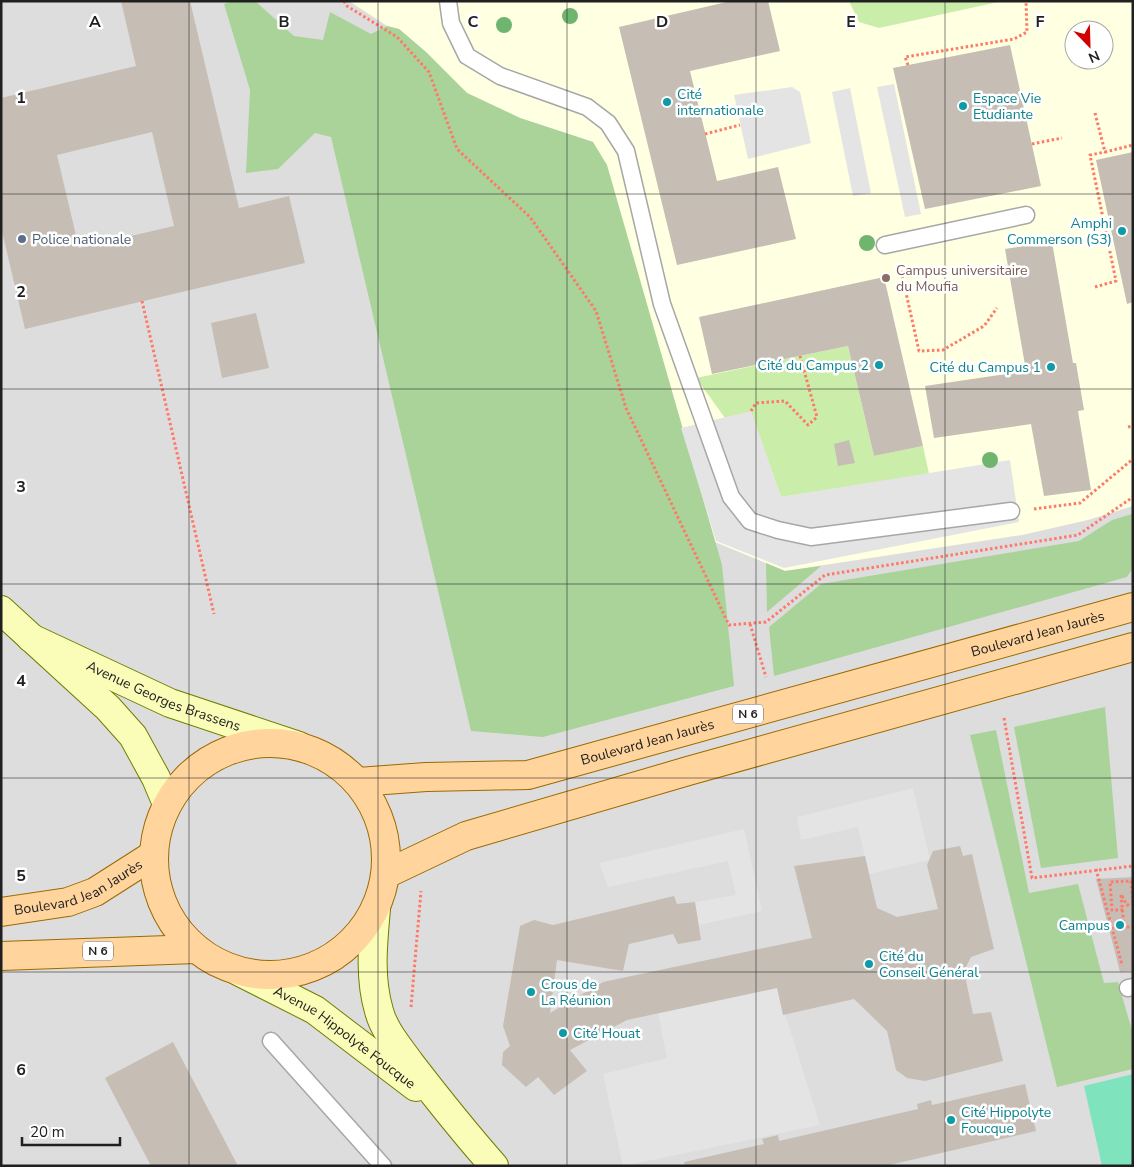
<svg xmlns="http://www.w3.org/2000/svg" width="1134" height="1167" viewBox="0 0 1134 1167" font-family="'Nunito Sans',sans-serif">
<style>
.residential{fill:#dedddd;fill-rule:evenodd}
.education{fill:#ffffe1;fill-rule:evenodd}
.grass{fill:#caeea9}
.forest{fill:#a9d398}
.pitch{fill:#7fe4be}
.parking{fill:#e4e4e4}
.building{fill:#c6bdb5;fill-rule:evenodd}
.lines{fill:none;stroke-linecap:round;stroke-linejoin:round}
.lane-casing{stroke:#a7a7a7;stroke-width:19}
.secondary-casing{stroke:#707e00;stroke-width:30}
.primary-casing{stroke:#9c6900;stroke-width:30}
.path{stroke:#ff7969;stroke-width:3;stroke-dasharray:2.5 2.5;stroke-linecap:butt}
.lane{stroke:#fff;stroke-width:16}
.secondary{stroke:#f9fdb8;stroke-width:28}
.primary{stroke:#ffd59d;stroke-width:28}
.tree{fill:#6fb570}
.grid{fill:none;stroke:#202020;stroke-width:1;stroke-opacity:0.55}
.culture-dot{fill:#0f9aa8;stroke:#fff;stroke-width:2}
.service-dot{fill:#5c6f8a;stroke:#fff;stroke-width:2}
.education-dot{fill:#8d6e63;stroke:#fff;stroke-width:2}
.labels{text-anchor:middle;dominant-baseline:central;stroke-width:5;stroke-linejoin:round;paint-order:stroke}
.shield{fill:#fff;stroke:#636363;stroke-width:1}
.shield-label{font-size:12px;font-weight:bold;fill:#202020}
.culture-label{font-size:14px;fill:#0d838f;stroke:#fff;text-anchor:start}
.service-label{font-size:14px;fill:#4e5e75;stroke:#fff;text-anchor:start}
.education-label{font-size:14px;fill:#785e54;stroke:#fff;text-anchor:start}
.street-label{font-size:14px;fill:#202020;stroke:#fff}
.grid-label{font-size:16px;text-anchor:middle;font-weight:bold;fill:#202020;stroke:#fff;stroke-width:5;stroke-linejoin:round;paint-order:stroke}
</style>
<rect width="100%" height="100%" fill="#f1ede6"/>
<!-- residential -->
<path class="residential" d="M1 1H1133V1166H1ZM1074 30H1104V60H1074Z"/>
<!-- education -->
<path class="education" d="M349 1H1133V506L1088 520 1022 535 785 571 715 542 593 142 520 118 467 93 426 52 399 29 387 26ZM1074 30H1104V60H1074Z"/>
<!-- grass -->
<path class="grass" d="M849 1H1003L879 28 859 22Z
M848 346 874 456 923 446 929 474 781 497 751 412 725 418 696 378Z"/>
<!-- forest -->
<path class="forest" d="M234 1H255L294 36 323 40 330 12 371 34 387 26 399 29 426 52 467 93 520 118 593 142 607 165 722 565 734 686 543 737 471 731 331 137 315 133 278 169 246 173 250 90 224 4Z
M1132 514 1133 568 1127 577 774 676 769 627 821 584 1079 541 1112 520Z
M766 563 785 571 821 566 767 612Z
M1105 707 1118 858 1041 868 1014 727Z
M996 730 1029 893 1078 884 1104 983 1118 982 1133 1034V1069L1057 1087 970 735Z"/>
<!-- pitch -->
<path class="pitch" d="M1133 1074V1166H1102L1084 1086Z"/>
<!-- parking -->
<path class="parking" d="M894 84 921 214 905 217 877 87Z
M792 87 800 92 811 143 748 159 734 95Z
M850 88 871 193 853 196 832 92Z
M751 411 781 497 1010 460 1019 522 784 568 716 541 681 428Z
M913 788 930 860 869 874 858 827 801 840 797 817Z
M744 829 762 911 699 925 695 902 736 895 728 861 608 887 599 863Z
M777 988 820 1125 623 1166 603 1074 667 1058 658 1013Z"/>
<!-- building -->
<path class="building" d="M121 1H190L239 208 289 196 305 263 25 329 1 227V98L136 66ZM152 132 174 226 79 248 57 155Z
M731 1H768L780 51 690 71 717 181 778 167 796 239 677 265 619 27Z
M1010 45 1041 186 925 209 893 68Z
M1133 152V302L1127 304 1096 160Z
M1052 242 1073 363H1076L1084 410 1078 411 1091 490 1044 496 1031 424 934 438 925 386 1026 371 1005 249Z
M884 277 923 446 874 456 848 346 712 374 699 317Z
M256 313 269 368 222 378 211 323Z
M849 440 855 463 838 466 834 444Z
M960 846 963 856 972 854 994 949 971 957 964 971 973 1014 991 1012 1003 1061 925 1081 907 1078 896 1070 887 1031 854 999 783 1015 777 988 627 1020 570 1050 587 1071 554 1095 538 1077 526 1087 502 1065 503 1052 510 1046 503 1026 520 926 534 920 553 925 674 896 677 904 695 902 701 940 678 944 673 934 629 944 623 971 557 960 550 1013 603 982 812 938 794 866 865 856 877 908 897 917 938 909 927 865 933 851Z
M1133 877V971L1120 972 1096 879Z
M173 1042 238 1166H151L105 1078Z
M1025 1084 1036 1131 885 1166H685L684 1162 764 1144 762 1139 778 1135 779 1141 918 1109 917 1104 931 1100 932 1105Z"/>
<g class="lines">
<defs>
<path id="lane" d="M448 1 451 23 467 56 500 76 587 107 608 123 626 151 662 304 731 497 750 521 778 530 811 537 1011 511
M885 245 1026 215
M1128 988 1133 987
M271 1041 383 1166"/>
<g id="secondary">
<path d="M1 610 108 708 133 736 156 778 167 804"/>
<path id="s1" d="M31 638 170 703 299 746"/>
<path d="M376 909C373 943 369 977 379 1011 384 1030 398 1046 410 1063 437 1098 464 1132 494 1166"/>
<path id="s2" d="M238 971 315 1010 416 1087"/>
</g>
<g id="primary">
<circle cx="270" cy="859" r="116"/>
<path id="s3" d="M358 782 426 777 528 775 1133 607"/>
<path d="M386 874 466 836 688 771 1133 647"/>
<path id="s4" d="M1 912 68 902 95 892 153 855"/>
<path d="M1 956 196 949"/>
</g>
</defs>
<!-- lane casing -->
<use href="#lane" class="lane-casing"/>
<!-- secondary casing -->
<use href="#secondary" class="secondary-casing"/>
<!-- primary casing -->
<use href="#primary" class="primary-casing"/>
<!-- path -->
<path class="path" d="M344 1 347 6 397 37 429 72 457 149 530 217 596 311 626 408 729 625 766 622 825 575 1078 535 1133 497
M908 65 905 57 1014 39 1027 32 1026 1
M1095 113 1105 152 1133 145
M705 134 740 125
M1032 144 1062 138
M900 266 919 351 943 350 984 326 997 308
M1095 287 1116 281 1090 155 1105 152
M142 301 214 614
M751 411 756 403 785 401 808 425 817 417 800 356
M1128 427 1133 426
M1034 509 1080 503 1133 459
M750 624 766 677
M1004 718 1032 878 1133 866
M1096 869 1122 965
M1121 895 1124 927H1133
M1122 896 1127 905 1133 904
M1123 910H1112L1110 882 1131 881 1133 902
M411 1007 421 891"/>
<!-- lane -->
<use href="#lane" class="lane"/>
<!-- secondary -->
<use href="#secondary" class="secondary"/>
<!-- primary -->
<use href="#primary" class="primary"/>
</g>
<!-- trees -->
<g class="tree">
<circle cx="570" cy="16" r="8"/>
<circle cx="504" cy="25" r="8"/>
<circle cx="867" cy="243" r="8"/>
<circle cx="990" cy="460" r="8"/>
</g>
<!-- grid -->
<path class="grid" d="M189 1V1166M378 1V1166M567 1V1166M756 1V1166M945 1V1166M1 194H1133M1 389H1133M1 584H1133M1 778H1133M1 972H1133"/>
<!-- markers -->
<g class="culture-dot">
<circle cx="667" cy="102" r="5"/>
<circle cx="963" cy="106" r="5"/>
<circle cx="1122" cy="231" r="5"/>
<circle cx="879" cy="365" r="5"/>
<circle cx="1051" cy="367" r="5"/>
<circle cx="1120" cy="925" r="5"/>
<circle cx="869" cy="964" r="5"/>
<circle cx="531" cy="992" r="5"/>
<circle cx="563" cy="1033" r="5"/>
<circle cx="951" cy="1120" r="5"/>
</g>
<circle class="service-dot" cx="22" cy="239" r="5"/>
<circle class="education-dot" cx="886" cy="278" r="5"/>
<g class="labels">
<!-- shield labels -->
<g class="shield">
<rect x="733" y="704.5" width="30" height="19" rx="4"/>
<rect x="83" y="941.5" width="30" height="19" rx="4"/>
</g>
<g class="shield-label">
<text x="748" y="714">N 6</text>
<text x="98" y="951">N 6</text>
</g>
<!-- culture labels -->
<g class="culture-label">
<text x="677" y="94">Cité<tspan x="677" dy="16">internationale</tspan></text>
<text x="973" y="98">Espace Vie<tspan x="973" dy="16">Etudiante</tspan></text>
<text x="1112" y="223" text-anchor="end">Amphi<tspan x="1112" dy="16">Commerson (S3)</tspan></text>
<text x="869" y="365" text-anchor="end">Cité du Campus 2</text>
<text x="1041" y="367" text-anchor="end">Cité du Campus 1</text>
<text x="1110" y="925" text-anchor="end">Campus</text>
<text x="879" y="956">Cité du<tspan x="879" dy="16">Conseil Général</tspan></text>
<text x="541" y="984">Crous de<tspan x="541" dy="16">La Réunion</tspan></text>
<text x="573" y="1033">Cité Houat</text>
<text x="961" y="1112">Cité Hippolyte<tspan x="961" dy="16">Foucque</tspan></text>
</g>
<!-- service labels -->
<g class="service-label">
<text x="32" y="239">Police nationale</text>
</g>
<!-- education labels -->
<g class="education-label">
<text x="896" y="270">Campus universitaire<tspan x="896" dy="16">du Moufia</tspan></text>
</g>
<!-- street labels -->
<g class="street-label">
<text stroke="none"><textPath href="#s3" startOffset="699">Boulevard Jean Jaurès</textPath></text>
<text stroke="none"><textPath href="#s1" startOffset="145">Avenue Georges Brassens</textPath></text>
<text stroke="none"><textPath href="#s3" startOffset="294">Boulevard Jean Jaurès</textPath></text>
<text stroke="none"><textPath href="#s4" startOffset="82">Boulevard Jean Jaurès</textPath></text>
<text stroke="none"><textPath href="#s2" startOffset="126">Avenue Hippolyte Foucque</textPath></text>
</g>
</g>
<g class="grid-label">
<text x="95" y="27">A</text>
<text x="284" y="27">B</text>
<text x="473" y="27">C</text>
<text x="662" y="27">D</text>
<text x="851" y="27">E</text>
<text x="1040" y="27">F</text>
<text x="21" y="103">1</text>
<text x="21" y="297">2</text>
<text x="21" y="492">3</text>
<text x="21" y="686">4</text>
<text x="21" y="881">5</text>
<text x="21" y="1075">6</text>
</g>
<!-- border -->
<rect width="1134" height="1167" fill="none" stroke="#202020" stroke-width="5"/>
<!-- north arrow -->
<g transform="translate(1089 45) rotate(157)"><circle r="24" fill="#ffffff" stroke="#a6a6a6"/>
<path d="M0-4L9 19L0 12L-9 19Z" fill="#d00100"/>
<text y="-8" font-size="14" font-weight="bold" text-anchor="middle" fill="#202020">N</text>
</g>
<!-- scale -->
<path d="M22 1137v8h98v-8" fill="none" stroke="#202020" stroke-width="2.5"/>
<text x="30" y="1137" font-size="15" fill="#202020" stroke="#ffffff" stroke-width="4" paint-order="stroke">20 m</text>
</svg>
